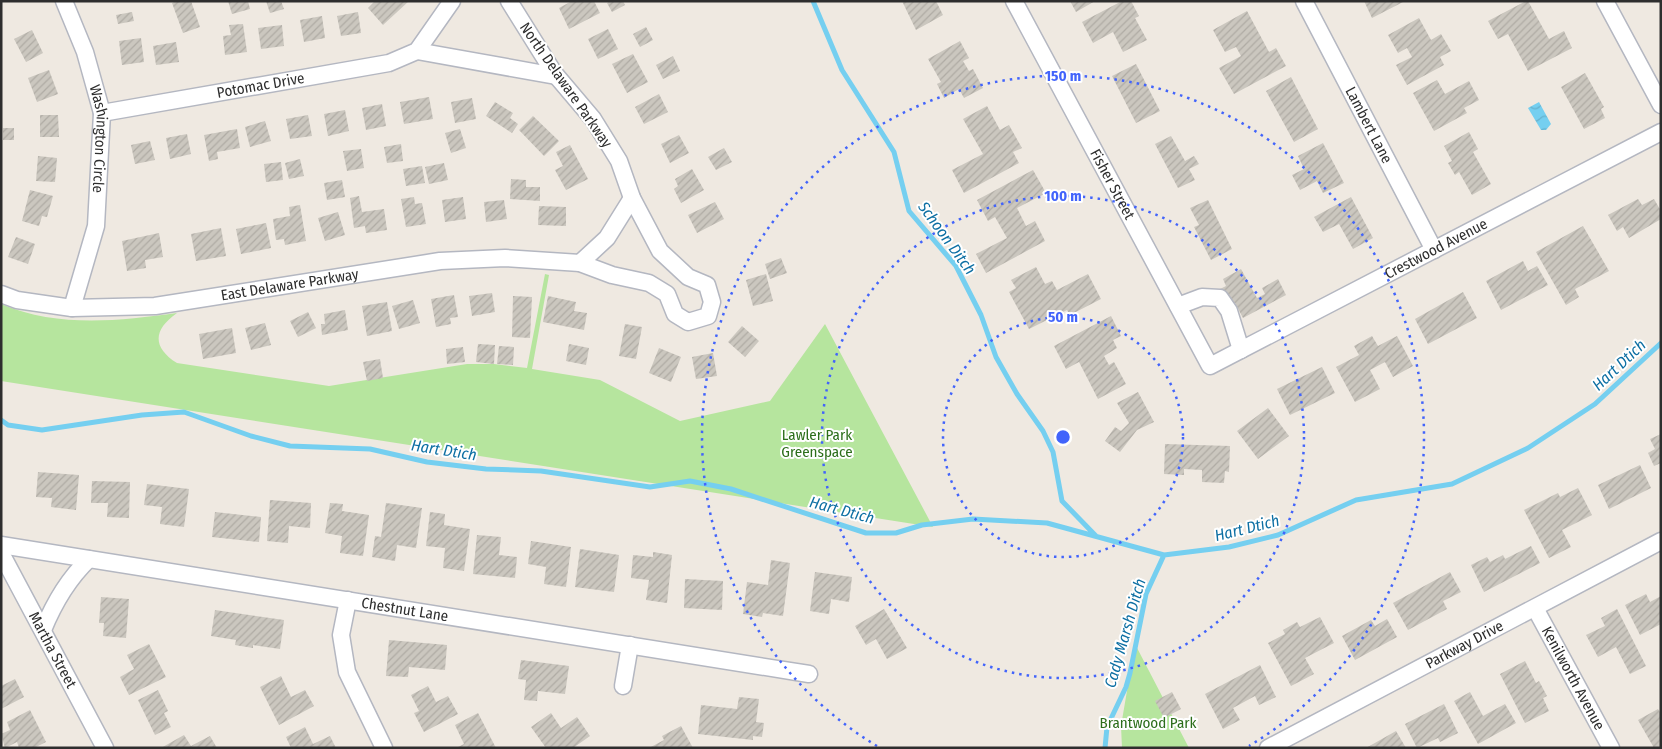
<svg xmlns="http://www.w3.org/2000/svg" width="1662" height="749" viewBox="0 0 1662 749" font-family="'Fira Sans Condensed',sans-serif">
<style>
.grass{fill:#b6e59e}
.water{fill:url(#water-waves)}
.lines{fill:none;stroke-linecap:round;stroke-linejoin:round}
.stream{stroke:#75cff0;stroke-width:5}
.building{fill:url(#building-hatch)}
.minor-casing{stroke:#b4b7c1;stroke-width:19}
.minor{stroke:#fff;stroke-width:16}
.ring{fill:none;stroke:#4264fb;stroke-width:2.5;stroke-dasharray:2.5 5}
.labels{text-anchor:middle;dominant-baseline:central;stroke-width:4;stroke-linejoin:round;paint-order:stroke}
.street-label{font-size:15px;fill:#2e2e2e;stroke:#fff}
.park-label{font-size:15px;fill:#2c6e1b;stroke:#fff}
.water-label{font-size:16px;font-style:italic;fill:#0d6fa3;stroke:#fff}
.centre{fill:#4264fb;stroke:#fff;stroke-width:2.5}
.ring-label{font-size:15px;text-anchor:middle;font-weight:bold;fill:#4264fb;stroke:#fff;stroke-width:4;stroke-linejoin:round;paint-order:stroke}
</style>
<defs>
<pattern id="water-waves" width="16" height="10" patternUnits="userSpaceOnUse" patternTransform="scale(1.25)"><rect width="16" height="10" fill="#75cff0"/><path d="M0 5q4-4 8 0t8 0" fill="none" stroke="#66b2ce"/></pattern>
<pattern id="building-hatch" width="6" height="6" patternUnits="userSpaceOnUse" patternTransform="scale(1.25)"><rect width="6" height="6" fill="#cbc7bf"/><path d="M-1 1l2-2M0 6l6-6M5 7l2-2" fill="none" stroke="#afaba4"/></pattern>
</defs>
<rect width="100%" height="100%" fill="#efe9e1"/>
<!-- grass -->
<path class="grass" d="M545 274 549 275 532 369 600 380 680 421 770 401 825 324 933 527 1 381V304C58 328 118 321 177 313 153 330 152 347 177 363L329 386 467 364H494L527 368Z
M1135 644 1189 748H1122L1121 726Z"/>
<!-- water -->
<path class="water" d="M1539 102 1551 124 1546 130H1541L1528 108Z"/>
<g class="lines">
<!-- stream -->
<path class="stream" d="M813 1 842 70 894 152 909 211 956 266 981 315 996 357 1017 394 1043 431 1053 452 1062 501 1096 536
M1 420 8 425 42 430 142 415 184 412 251 436 290 446 370 449 427 462 486 469 541 471 650 487 690 481 731 489 866 533H896L922 525 973 519 1047 523 1164 555 1229 547 1278 535 1356 500 1452 484 1528 448 1595 404 1661 343
M1105 748 1107 727 1126 687 1130 673 1146 594 1164 555"/>
</g>
<!-- building -->
<path class="building" d="M176 1H191L200 27 183 33 172 3Z
M228 1H248L250 9 232 14Z
M266 1H281L284 9 270 13Z
M375 1H409L383 25 368 8Z
M572 1H594L600 13 569 29 559 8Z
M610 1H623L625 5 612 12 607 3Z
M902 1H936L943 15 916 30Z
M1070 1H1095L1076 12Z
M1122 1H1131L1139 16 1135 18 1147 40 1123 52 1113 32 1093 43 1082 22Z
M1364 1H1405L1372 18Z
M1526 1H1528L1549 39 1564 31 1572 48 1528 71 1508 34 1498 39 1488 21Z
M1247 11 1269 52 1276 48 1286 66 1234 94 1219 68 1241 56 1236 47 1225 52 1213 30Z
M132 12 134 21 118 24 116 15Z
M358 12 361 33 341 36 337 16Z
M322 16 325 38 304 42 300 20Z
M1419 18 1431 40 1441 34 1451 51 1440 57 1444 65 1407 85 1396 65 1412 57 1407 48 1398 53 1388 35Z
M243 24 247 52 225 55 223 36 231 35 229 25Z
M282 25 284 46 261 49 258 28Z
M646 27 653 40 640 47 633 34Z
M608 29 618 49 598 59 588 39Z
M32 30 43 53 26 62 14 39Z
M141 38 144 62 122 65 119 41Z
M960 41 969 58 963 61 969 71 973 69 983 88 964 98 959 89 944 98 937 84 941 82 928 59Z
M176 42 179 62 156 65 153 46Z
M633 54 648 82 627 93 612 64Z
M673 56 680 71 663 79 656 65Z
M1136 64 1160 111 1136 123 1112 76Z
M49 70 58 94 37 102 28 78Z
M1585 73 1604 107 1601 109 1605 118 1584 129 1561 87Z
M1291 77 1318 129 1294 142 1266 91Z
M1437 80 1445 94 1469 81 1479 100 1464 108 1467 113 1434 131 1413 93Z
M659 94 668 112 644 124 635 107Z
M429 97 433 119 404 124 400 102Z
M472 98 476 119 455 123 451 102Z
M495 102 513 113 510 118 518 124 512 133 486 116Z
M382 104 386 126 366 130 362 108Z
M987 106 1000 130 1009 125 1022 148 1013 152 1019 163 964 193 952 170 983 154 963 119Z
M345 110 349 131 328 136 324 114Z
M40 115H58L59 137H40Z
M308 115 312 136 290 139 286 119Z
M533 116 559 141 544 156 519 130Z
M265 121 271 141 250 147 245 127Z
M3 128H14V140H3Z
M237 129 240 148 217 152 218 159 209 161 204 135Z
M460 129 466 148 451 153 445 133Z
M1469 132 1478 149 1473 152 1491 184 1472 195 1459 172 1455 175 1448 163 1452 161 1444 146Z
M187 134 191 154 170 159 166 138Z
M679 135 689 153 670 163 661 144Z
M1171 136 1185 161 1194 156 1199 164 1189 169 1195 180 1178 188 1155 144Z
M150 141 155 160 135 164 131 145Z
M1323 143 1344 183 1323 193 1317 181 1300 190 1292 175 1304 169 1298 156Z
M401 144 403 161 387 163 384 147Z
M570 145 588 179 566 190 555 170 563 166 556 152Z
M724 148 732 162 716 170 708 157Z
M361 149 364 168 347 171 343 151Z
M38 156 57 158 55 182 36 181Z
M300 159 304 176 289 179 285 163Z
M281 162 283 180 266 182 264 164Z
M444 163 448 180 429 184 425 167Z
M422 166 425 183 406 186 403 169Z
M692 169 704 190 681 203 674 189 678 186 675 179Z
M1033 170 1046 193 1017 208 1026 226 1035 221 1045 241 986 273 976 254 1007 238 995 217 988 221 977 200Z
M511 179 526 180V187H540V201L510 199Z
M342 180 345 197 327 200 324 183Z
M30 190 53 196 47 217 42 216 39 226 22 221Z
M359 196 362 212 384 209 387 230 366 233 365 226 354 228 350 198Z
M414 197 415 204 422 203 426 224 406 227 401 199Z
M463 197 466 219 445 222 442 200Z
M1351 197 1373 238 1353 249 1339 224 1323 232 1314 217Z
M1638 199 1642 205 1654 199 1661 211V219L1629 238 1623 227 1617 231 1608 215Z
M504 200 507 219 486 222 484 202Z
M1208 200 1232 249 1211 260 1194 227 1199 225 1190 208Z
M715 202 724 219 697 233 688 215Z
M300 205 306 241 285 245 284 239 276 240 273 219 290 216 289 207Z
M539 206 566 207V226L538 225Z
M338 212 345 235 325 241 318 218Z
M266 223 271 248 241 254 236 229Z
M1583 226 1609 271 1575 289 1579 297 1566 305 1536 252Z
M221 228 226 256 196 261 191 234Z
M159 233 163 257 145 260 146 268 127 271 122 241Z
M16 237 35 244 28 264 8 257Z
M781 258 787 273 770 279 765 264Z
M1523 261 1528 271 1537 266 1548 285 1501 310 1486 281Z
M1036 267 1045 284 1052 281 1057 290 1088 274 1101 299 1070 315 1067 310 1029 329 1009 292 1016 288 1011 280Z
M1241 269 1257 298 1265 294 1262 288 1278 279 1286 295 1243 318 1235 303 1229 306 1220 289 1226 286 1223 279Z
M766 274 773 301 753 306 746 280Z
M1463 292 1477 318 1428 344 1415 319Z
M492 293 495 312 472 316 469 296Z
M454 295 458 317 450 318 451 324 436 327 431 299Z
M513 296 532 297 530 338 512 337Z
M548 296 576 302 574 311 587 313 584 330 543 322Z
M413 300 420 323 399 329 392 306Z
M387 302 392 331 367 336 362 306Z
M345 310 348 330 322 335 321 324H325L324 314Z
M308 312 316 328 298 337 290 321Z
M1111 316 1121 336 1113 340 1117 348 1104 356 1109 365 1114 362 1126 384 1098 399 1079 362 1066 369 1054 346Z
M265 323 271 345 251 350 245 328Z
M625 324 642 327 636 359 619 356Z
M742 326 759 341 745 357 728 342Z
M232 328 236 353 203 359 199 334Z
M1372 336 1378 346 1397 336 1413 366 1393 377 1385 362 1370 370 1380 389 1355 402 1336 367 1359 355 1354 346Z
M478 344 495 345 494 364 476 362Z
M569 344 589 348 586 365 566 361Z
M499 346 514 347 513 365 497 364Z
M463 347 465 362 447 364 446 349Z
M659 348 681 357 671 382 649 373Z
M713 353 717 376 696 379 692 357Z
M380 359 383 378 367 381 363 362Z
M1322 367 1335 393 1290 415 1277 389Z
M1138 392 1154 422 1137 430 1120 452 1105 441 1115 427 1121 431 1129 423 1117 403Z
M1268 408 1289 436 1258 459 1237 431Z
M1661 434V463L1654 466 1648 453 1655 449 1650 439Z
M1165 444 1230 446 1229 472 1225 471 1224 483 1202 482V470L1184 469V475L1164 474Z
M1640 465 1651 488 1609 509 1598 485Z
M38 472 79 475 76 510 51 507 52 498 36 497Z
M92 481 130 482 129 518 107 517 108 503H91Z
M147 484 189 489 184 527 160 524 162 507 144 505Z
M1578 488 1592 515 1562 530 1571 547 1549 558 1524 510 1558 493 1560 497Z
M270 500 311 503 310 528 289 526 288 543 267 541Z
M330 503 343 504 342 511 369 515 363 556 340 553 342 536 325 533Z
M386 503 422 508 416 548 397 545 395 561 372 557 375 536 381 537Z
M215 512 261 517 259 542 212 537Z
M430 512 445 514 444 525 470 529 464 571 443 568 445 548 426 546Z
M477 535 501 537 499 555 517 557 515 578 473 574Z
M531 541 571 547 566 587 544 584 546 567 528 564Z
M1531 546 1540 563 1484 592 1471 565 1487 557 1490 562 1503 555 1505 559Z
M580 549 619 555 614 592 575 587Z
M653 552 672 555 667 603 646 600 649 580 631 578 633 555 653 557Z
M771 560 790 563 783 616 763 613 762 617 743 614 747 582 768 585Z
M815 572 852 577 849 602 831 599 829 614 810 611Z
M1450 572 1461 592 1443 601 1447 609 1408 630 1393 603Z
M685 579 723 581 722 610 684 608Z
M1646 594 1650 602 1661 596V624L1640 635 1625 605Z
M101 597 129 599 126 638 103 636 104 623H99Z
M884 609 907 648 887 659 876 639 866 645 855 626Z
M1617 609 1646 666 1630 674 1616 647 1598 657 1586 635 1605 626 1601 618Z
M215 610 284 620 280 649 253 645V648L235 645 236 640 211 636Z
M1320 617 1334 643 1305 658 1314 674 1291 686 1268 643 1285 634 1283 630 1297 622 1300 627Z
M1387 619 1397 637 1355 660 1342 636 1371 620 1375 626Z
M389 640 447 645 445 670 409 667 408 677 386 676Z
M149 644 166 677 129 695 120 677 134 669 127 655Z
M521 660 569 666 565 694 538 691 537 701 524 700 526 680 518 679Z
M1525 661 1536 683 1539 681 1547 696 1543 698 1549 711 1525 723 1500 674Z
M1260 665 1276 697 1259 705 1255 696 1233 708 1240 720 1223 729 1205 694Z
M281 676 291 697 305 690 314 706 279 725 260 687Z
M15 679 24 697 1 709V686Z
M428 686 436 702 448 696 458 714 424 732 414 713 419 711 411 695Z
M158 690 168 711 164 713 171 727 155 735 138 700Z
M1172 692 1181 709 1164 718 1155 701Z
M1470 692 1483 716 1505 704 1516 723 1478 744 1454 701Z
M739 697 759 699 756 722 764 723 762 737 753 736V740L698 734 701 705 737 709Z
M1444 704 1458 733 1440 742 1438 738 1417 748 1405 724Z
M1658 709 1661 714V748H1654L1638 720Z
M30 710 46 742 34 748H19L17 742 5 748 1 734 10 730 7 722Z
M478 713 496 748H456L464 744 455 725Z
M551 713 561 728 577 717 590 736 573 748H546L531 727Z
M681 726 693 748H649L664 740 662 736Z
M305 727 313 744 330 736 336 748H291L286 737Z
M1396 731 1406 748H1366Z
M184 735 191 746 210 736 217 748H161Z"/>
<g class="lines">
<defs>
<g id="minor">
<path id="s1" d="M64 1 85 52 102 113 96 226 72 308"/>
<path id="s2" d="M1014 1 1210 366 1661 132"/>
<path id="s3" d="M1304 1 1434 250"/>
<path d="M1605 1 1661 105"/>
<path d="M417 51 556 76"/>
<path id="s4" d="M102 113 389 63 417 51 452 1"/>
<path d="M580 263 607 238 632 198"/>
<path id="s5" d="M1 294 17 300 72 308 155 306 440 261 505 258 580 263 612 275 649 283 667 294 675 314 688 322 708 316 712 302 707 285 688 277 660 251 632 198 619 161 593 119 554 73 509 1"/>
<path d="M1178 306 1202 297 1220 298 1229 311 1241 350"/>
<path id="s6" d="M1 545 809 674"/>
<path id="s7" d="M1 553 105 748"/>
<path d="M348 600 341 635 347 672 384 748"/>
<path id="s8" d="M1535 608 1611 748"/>
<path d="M43 630C54 603 67 580 89 559"/>
<path d="M623 686 630 645"/>
<path id="s9" d="M1268 748 1661 541"/>
</g>
</defs>
<!-- minor casing -->
<use href="#minor" class="minor-casing"/>
<!-- minor -->
<use href="#minor" class="minor"/>
</g>
<!-- distance rings -->
<g class="ring">
<circle cx="1063" cy="437" r="120"/>
<circle cx="1063" cy="437" r="241"/>
<path d="M877 746A361 361 0 1 1 1249 746"/>
</g>
<g class="labels">
<!-- street labels -->
<g class="street-label">
<text stroke="none"><textPath href="#s4" startOffset="161">Potomac Drive</textPath></text>
<text transform="translate(566 85) rotate(55)">North Delaware Parkway</text>
<text stroke="none"><textPath href="#s3" startOffset="140">Lambert Lane</textPath></text>
<text stroke="none"><textPath href="#s1" startOffset="144">Washington Circle</textPath></text>
<text stroke="none"><textPath href="#s2" startOffset="208">Fisher Street</textPath></text>
<text stroke="none"><textPath href="#s2" startOffset="669">Crestwood Avenue</textPath></text>
<text stroke="none"><textPath href="#s5" startOffset="292">East Delaware Parkway</textPath></text>
<text stroke="none"><textPath href="#s6" startOffset="409">Chestnut Lane</textPath></text>
<text stroke="none"><textPath href="#s9" startOffset="222">Parkway Drive</textPath></text>
<text stroke="none"><textPath href="#s7" startOffset="110">Martha Street</textPath></text>
<text stroke="none"><textPath href="#s8" startOffset="80">Kenilworth Avenue</textPath></text>
</g>
<!-- park labels -->
<g class="park-label">
<text x="817" y="435">Lawler Park<tspan x="817" dy="17">Greenspace</tspan></text>
<text x="1148" y="723">Brantwood Park</text>
</g>
<!-- water labels -->
<g class="water-label">
<text transform="translate(947 238) rotate(54)">Schoon Ditch</text>
<text transform="translate(1619 365) rotate(-43)">Hart Dtich</text>
<text transform="translate(444 450) rotate(9)">Hart Dtich</text>
<text transform="translate(842 510) rotate(15)">Hart Dtich</text>
<text transform="translate(1247 528) rotate(-14)">Hart Dtich</text>
<text transform="translate(1125 633) rotate(-74)">Cady Marsh Ditch</text>
</g>
</g>
<circle cx="1063" cy="437" r="8" class="centre"/>
<g class="ring-label">
<text x="1063" y="81">150 m</text>
<text x="1063" y="201">100 m</text>
<text x="1063" y="322">50 m</text>
</g>
<!-- border -->
<rect width="1662" height="749" fill="none" stroke="#2e2e2e" stroke-width="5"/>
</svg>
